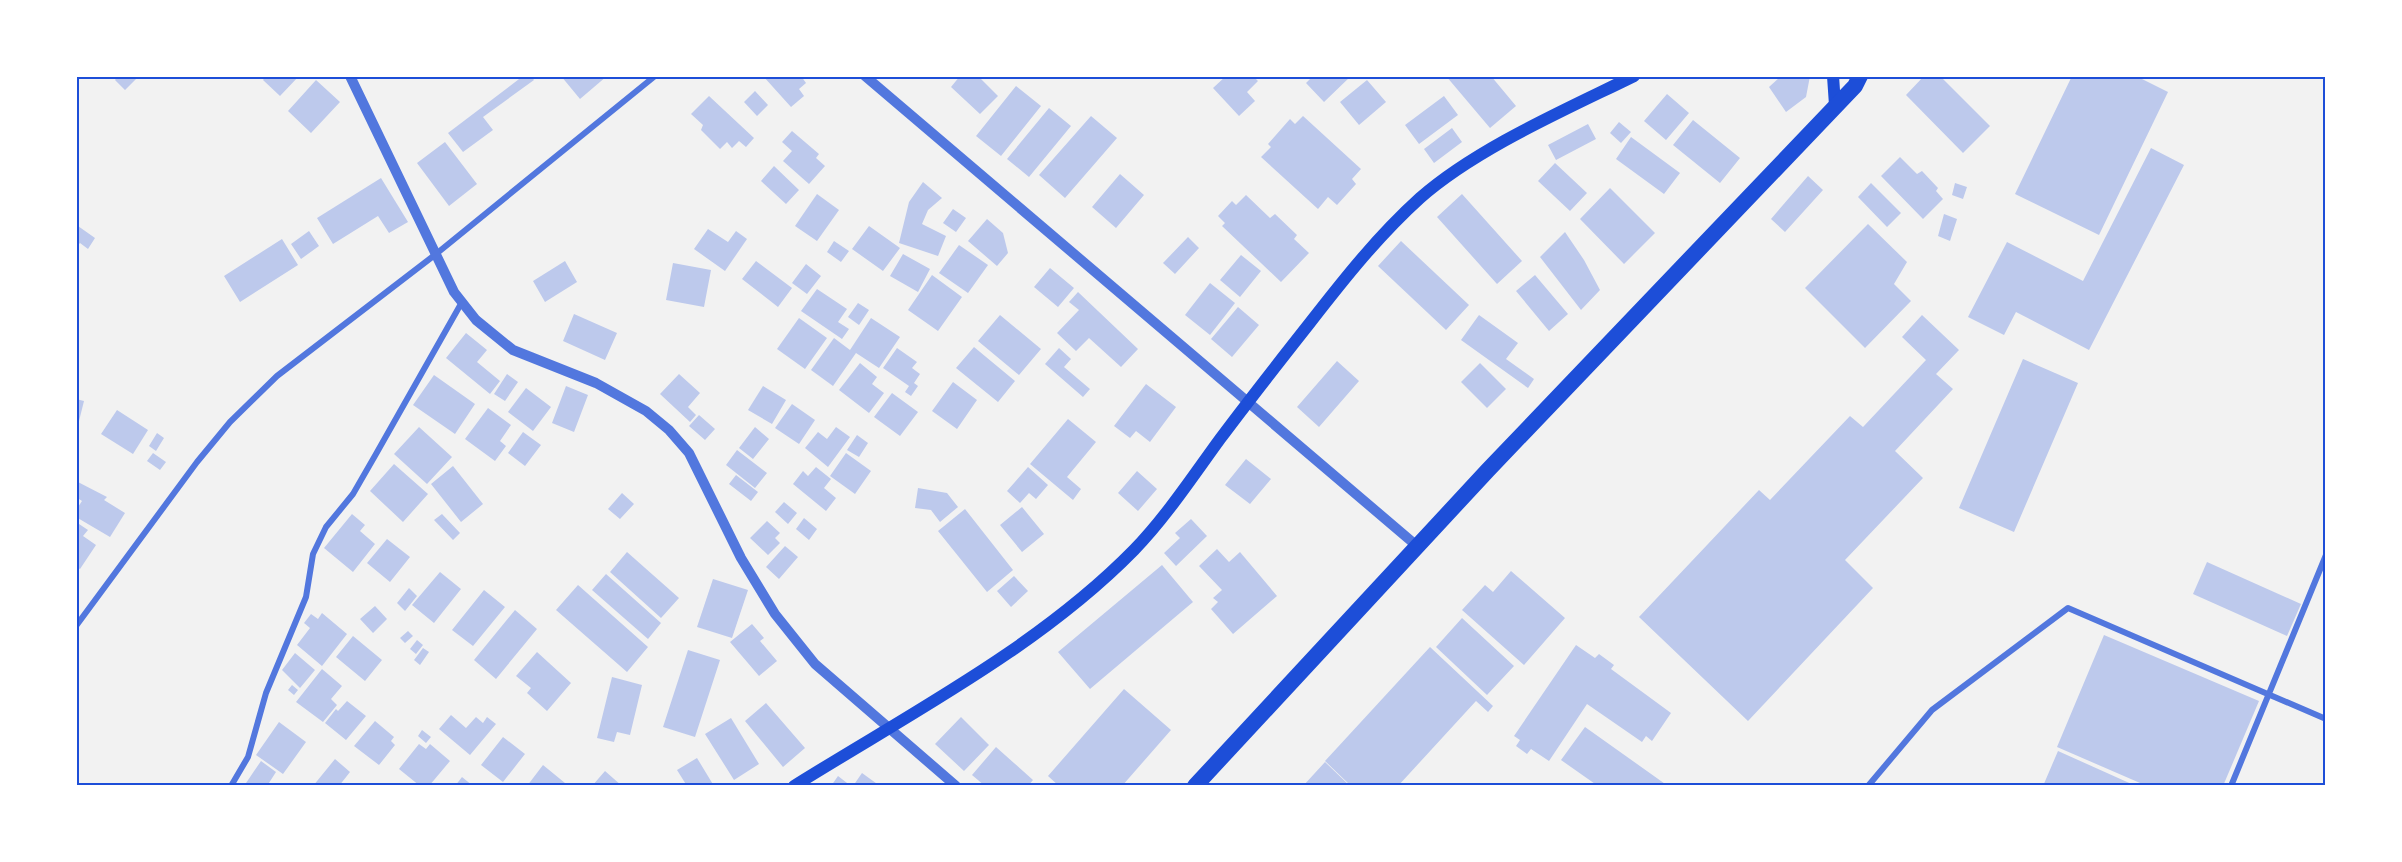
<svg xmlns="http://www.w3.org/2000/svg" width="2402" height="862" viewBox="0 0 2402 862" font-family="'PT Serif',serif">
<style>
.building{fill:#bdc9ec}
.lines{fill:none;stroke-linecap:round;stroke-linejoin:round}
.minor{stroke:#5277de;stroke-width:6}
.tertiary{stroke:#5277de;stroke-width:10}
.secondary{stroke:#1d4ed8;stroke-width:12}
.trunk{stroke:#1d4ed8;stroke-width:16}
.neatline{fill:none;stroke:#1d4ed8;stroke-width:2}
</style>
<rect width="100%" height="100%" fill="#f2f2f2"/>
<!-- building -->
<path class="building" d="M118 76H139L125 90 115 80Z
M266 76H299L280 96 263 80Z
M523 76H531L534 80 483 117 493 130 463 152 448 133Z
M561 76H607L580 99Z
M763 76H801L806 83 799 89 804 96 791 107Z
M960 76H978L998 96 980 114 951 87Z
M1226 76H1253L1258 81 1247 92 1255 101 1239 116 1213 88Z
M1313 76H1351L1324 102 1306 83Z
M1446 76H1491L1516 106 1490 128Z
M1781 76H1810L1806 97 1786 112 1769 87Z
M1924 76H1940L1990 126 1963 153 1906 95Z
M2072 76H2136L2168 92 2099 235 2015 194Z
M316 80 340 102 311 133 288 111Z
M1367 80 1386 102 1359 125 1340 102Z
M1016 86 1041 106 1001 156 976 136Z
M755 91 768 105 757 116 744 102Z
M1667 94 1689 113 1666 140 1644 121Z
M709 96 754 138 746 147 739 141 732 148 727 142 720 149 701 130 703 125 691 114Z
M1444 96 1458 115 1419 144 1405 125Z
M1049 108 1071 126 1029 177 1007 159Z
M1091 116 1117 138 1065 198 1039 175Z
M1303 116 1361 169 1352 179 1356 184 1337 205 1328 197 1318 209 1261 157 1271 147 1268 144 1290 119 1295 124Z
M1693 120 1740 158 1720 183 1673 145Z
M1619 122 1631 132 1621 143 1610 133Z
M1588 124 1596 139 1556 160 1548 145Z
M1452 128 1462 142 1434 163 1424 149Z
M792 131 819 154 816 158 825 166 809 184 783 161 792 151 782 142Z
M1631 137 1680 173 1664 194 1616 159Z
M445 142 477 184 449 206 417 163Z
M2151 148 2184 165 2089 350 2016 312 2004 335 1968 317 2007 242 2083 281Z
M1900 157 1917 174 1922 171 1938 188 1936 191 1943 199 1923 219 1881 176Z
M1555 163 1587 193 1570 211 1538 181Z
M774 166 799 190 786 204 761 181Z
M1120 174 1144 195 1116 228 1092 207Z
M1808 176 1823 190 1785 232 1771 219Z
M381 178 408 222 389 233 378 216 333 244 317 218Z
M923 182 942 198 928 210 922 224 946 236 938 256 899 243 909 202Z
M1871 183 1901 213 1887 227 1858 197Z
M1955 183 1967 187 1963 199 1952 195Z
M1610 188 1655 233 1624 264 1580 219Z
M817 194 839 210 817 241 795 226Z
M1462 194 1522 261 1497 284 1437 217Z
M1246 195 1270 218 1275 214 1297 235 1294 239 1309 253 1281 282 1222 226 1225 223 1218 216 1232 201 1236 205Z
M953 209 966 218 956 232 943 223Z
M1944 214 1957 219 1950 241 1938 236Z
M987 219 1003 233 1008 253 997 266 968 241Z
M1868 224 1907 262 1894 284 1911 301 1865 348 1805 288Z
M78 226 95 238 88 249 80 243 76 247Z
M869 226 900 248 883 271 852 249Z
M708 229 728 242 736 231 747 239 725 271 694 249Z
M309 231 319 246 301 259 291 244Z
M1565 232 1584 260 1600 290 1581 310 1540 257Z
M1188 237 1199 248 1175 274 1163 263Z
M282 239 298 265 240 302 224 276Z
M834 241 849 251 841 262 827 252Z
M1401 241 1469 305 1446 330 1378 266Z
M959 245 988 265 968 293 939 273Z
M903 254 930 269 918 292 890 276Z
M1241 255 1261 271 1240 297 1220 280Z
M565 261 577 282 545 302 533 281Z
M756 261 792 288 778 307 742 279Z
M673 263 711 270 704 307 666 300Z
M806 264 821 276 807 294 792 283Z
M1050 268 1074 288 1058 307 1034 287Z
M932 275 962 297 938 331 908 310Z
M1535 275 1568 314 1549 331 1516 291Z
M1210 283 1235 303 1210 335 1185 315Z
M817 289 847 309 838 322 849 329 842 339 801 311Z
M1078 292 1138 349 1121 367 1089 338 1076 351 1057 333 1079 310 1069 302Z
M858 303 869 310 859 325 848 317Z
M1238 307 1259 325 1232 357 1211 339Z
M574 314 617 333 605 360 563 341Z
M1000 315 1041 349 1019 375 978 341Z
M1479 315 1518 343 1506 359 1534 379 1528 388 1461 340Z
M1922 315 1959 350 1936 374 1953 389 1895 451 1923 478 1845 560 1873 588 1748 721 1639 617 1759 490 1770 500 1850 416 1863 427 1926 360 1902 337Z
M799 318 827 338 805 369 777 349Z
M871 318 900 337 879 368 856 353 833 386 811 370 834 338 850 350Z
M466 333 487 350 477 362 500 381 490 394 446 358Z
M974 347 1015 381 998 402 956 368Z
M897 348 917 362 912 368 920 374 914 383 918 386 911 396 905 392 909 386 883 368Z
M1059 348 1071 359 1064 367 1090 389 1083 397 1045 364Z
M2023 359 2078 383 2014 532 1959 508Z
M1337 361 1359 381 1319 427 1297 407Z
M860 363 877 377 872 384 884 393 869 413 839 390Z
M1480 363 1506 389 1487 408 1461 382Z
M507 374 518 382 505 401 494 394Z
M679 374 700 393 688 407 696 415 690 422 660 394Z
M434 375 475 404 455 434 413 405Z
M953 382 977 400 957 429 932 411Z
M1146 384 1176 407 1150 442 1136 431 1130 438 1114 426Z
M566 386 588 395 574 432 552 423Z
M763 386 786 400 772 424 748 410Z
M526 388 551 407 533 431 508 412Z
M892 393 918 412 900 436 874 417Z
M76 399 84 401 77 429 76 428Z
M792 404 815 420 799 444 775 428Z
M488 408 511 425 500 441 506 446 495 461 465 439Z
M117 410 148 430 133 454 101 434Z
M699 415 715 429 705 440 689 426Z
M1068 419 1096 442 1067 477 1081 489 1073 500 1030 464Z
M419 427 452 457 427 484 394 454Z
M755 427 769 439 753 459 739 448Z
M836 427 850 437 828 467 805 448 818 432 827 439Z
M523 432 541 445 525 466 508 453Z
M157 433 164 438 156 451 149 446Z
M857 435 868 443 859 457 847 450Z
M737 450 767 473 755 488 726 465Z
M153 453 166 462 160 470 147 461Z
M846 453 871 471 855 494 830 476Z
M1246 459 1271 479 1250 504 1225 485Z
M394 464 428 494 403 522 370 491Z
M453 466 483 504 461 522 431 484Z
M816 467 831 479 824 488 836 498 826 511 793 484 803 471 808 476Z
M1028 467 1048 485 1036 499 1029 493 1020 503 1007 491Z
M1137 471 1157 489 1138 511 1118 493Z
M736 475 758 492 751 501 729 484Z
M76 481 107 497 104 500 125 513 110 537 76 517V510L82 501 76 497Z
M918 488 947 493 958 507 940 522 931 510 915 508Z
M622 493 634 504 620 519 608 509Z
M784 502 797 513 788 524 775 512Z
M1022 507 1044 534 1022 552 1000 525Z
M965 509 1013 570 987 592 938 531Z
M352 514 365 525 360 531 375 544 353 572 324 548Z
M442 514 460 533 453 540 434 520Z
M804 518 817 529 809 540 796 529Z
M1191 519 1207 536 1176 566 1164 553 1180 538 1175 533Z
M767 521 780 533 775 538 780 543 768 555 750 538Z
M76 522 88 530 83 536 96 545 80 569 76 567Z
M387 539 410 557 390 582 367 563Z
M785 546 798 557 779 579 766 567Z
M1217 549 1229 562 1240 552 1277 596 1233 634 1211 609 1218 602 1213 598 1222 590 1199 566Z
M627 552 679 598 661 618 610 572Z
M2207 562 2301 604 2287 636 2193 594Z
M1162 565 1193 602 1090 689 1058 652Z
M1511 571 1565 618 1524 665 1462 610 1485 585 1493 592Z
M440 572 461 589 434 623 412 605Z
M606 574 661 623 648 639 592 590Z
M1014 576 1028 591 1011 607 997 591Z
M713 579 748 590 732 638 697 627Z
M578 585 648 647 627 672 556 610Z
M409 588 417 596 405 611 397 603Z
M484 590 505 607 473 646 452 630Z
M375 606 387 619 373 633 360 619Z
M515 610 537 629 496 679 474 660Z
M322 613 347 634 322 666 297 645 310 628 304 623 311 614 318 619Z
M1462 618 1514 666 1487 695 1436 647Z
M752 624 764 638 760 641 777 661 759 676 730 642Z
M408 631 413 636 405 643 400 638Z
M2104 635 2259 701 2223 786H2147L2057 747Z
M353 636 382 660 365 681 336 657Z
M417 640 423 645 416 654 410 649Z
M1576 645 1595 658 1599 654 1614 665 1611 669 1671 713 1652 741 1646 736 1642 742 1587 704 1549 761 1531 749 1527 754 1516 746 1520 740 1514 736Z
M1430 647 1493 706 1488 712 1476 701 1398 786H1351L1325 761Z
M423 648 429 652 420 665 414 660Z
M688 650 720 660 695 737 663 727Z
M537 652 571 683 547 711 527 693 531 688 516 676Z
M295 653 315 670 300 688 282 670Z
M322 669 342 686 331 699 337 705 323 722 296 702Z
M612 677 642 685 630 735 617 732 614 742 597 738Z
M292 685 298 690 294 695 288 690Z
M1124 689 1171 730 1122 786H1059L1048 776Z
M347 701 366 716 346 740 325 723 336 709 338 711Z
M766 703 805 748 783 767 745 721Z
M451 715 466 728 476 717 483 723 487 717 496 724 470 755 439 729Z
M961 717 989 745 964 771 935 744Z
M731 718 759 764 734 780 705 734Z
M375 721 394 737 391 741 395 745 379 765 354 746Z
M279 722 306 742 283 774 256 755Z
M1585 727 1668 786H1598L1561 760Z
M422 730 431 737 426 743 418 736Z
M503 737 525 754 503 782 481 765Z
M419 744 426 749 430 744 450 761 429 786H420L399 769Z
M996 747 1033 780 1028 786H985L972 775Z
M2058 751 2136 786H2043Z
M697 758 714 786H687L677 770Z
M335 759 350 772 339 786H313Z
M261 761 276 772 267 786H244Z
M1325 762 1350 786H1303Z
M543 765 565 783 563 786H527Z
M605 771 622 786H592Z
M862 773 880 786H853Z
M838 776 851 786H831Z
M462 777 473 786H455Z"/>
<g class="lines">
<!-- minor -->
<path class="minor" d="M76 626 197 462 230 422 277 376 436 254 655 76
M231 786 248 757 266 693 306 597 313 554 326 527 353 494 376 454 462 302
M1868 786 1932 710 2068 608 2326 719
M2231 786 2326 555"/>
<!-- tertiary -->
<path class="tertiary" d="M350 76 454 292 476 320 513 350 596 383 646 411 669 430 689 453 741 558 775 614 815 664 956 786
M865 76 1417 546"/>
<!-- secondary -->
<path class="secondary" d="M1833 76 1835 105
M794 786C909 714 1039 647 1134 550 1166 517 1193 476 1220 439 1249 400 1279 362 1309 324 1344 279 1378 236 1420 198 1477 148 1565 110 1634 76"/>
<!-- trunk -->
<path class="trunk" d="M1195 786 1488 470 1855 86 1860 76"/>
</g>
<!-- border -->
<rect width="2402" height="862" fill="none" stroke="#ffffff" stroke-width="156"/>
<rect x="78" y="78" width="2246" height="706" class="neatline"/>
</svg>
